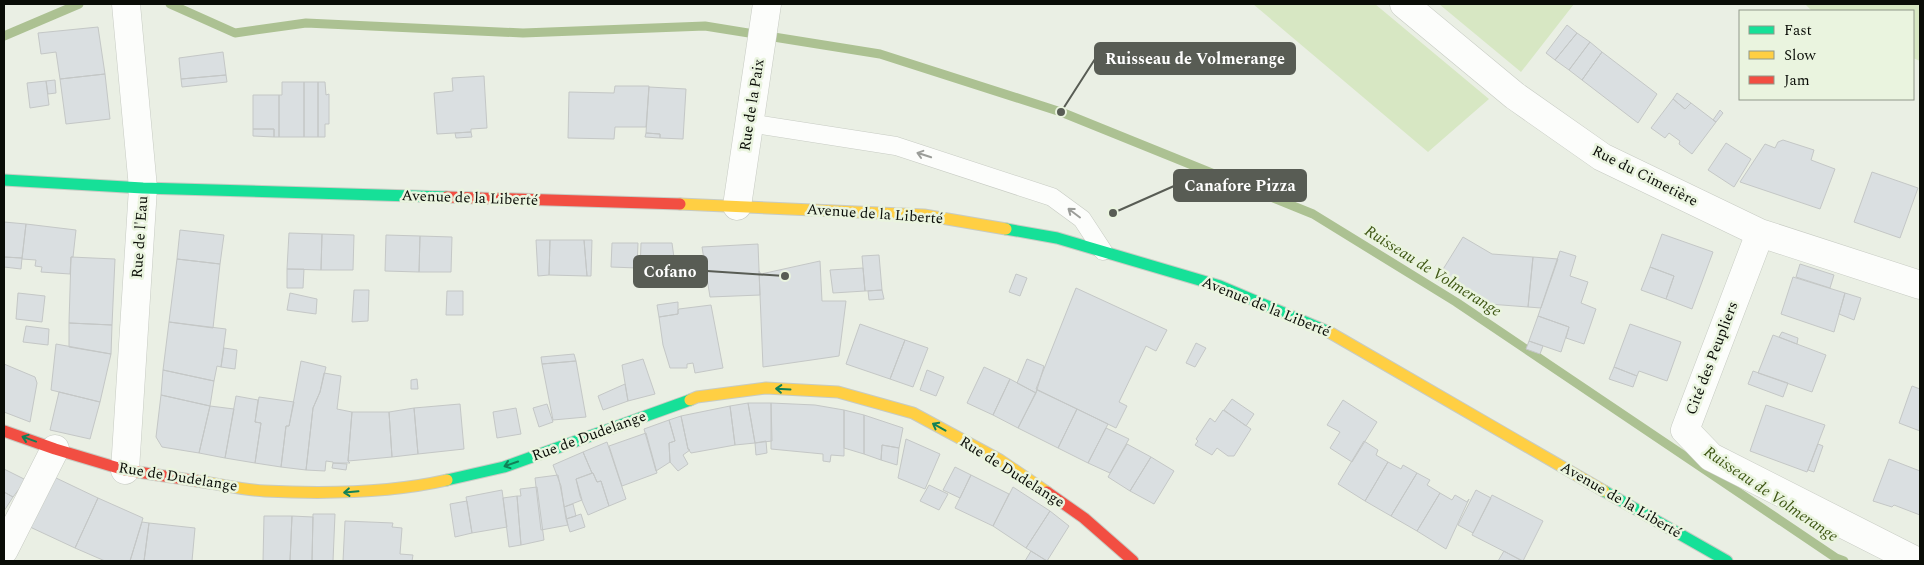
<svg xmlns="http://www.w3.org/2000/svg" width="1924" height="565" viewBox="0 0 1924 565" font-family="Spectral,serif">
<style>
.green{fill:#d7e7c3}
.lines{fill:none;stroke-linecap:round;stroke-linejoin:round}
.stream{stroke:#acc192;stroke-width:9}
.building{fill:#dadfe1;stroke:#c4c7c6}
.lane-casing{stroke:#c7cbc3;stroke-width:19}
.street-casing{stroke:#c7cbc3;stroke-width:29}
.fast-casing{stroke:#c7cbc3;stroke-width:13}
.slow-casing{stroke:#c7cbc3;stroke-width:13}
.jam-casing{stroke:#c7cbc3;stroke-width:13}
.lane{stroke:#fcfdfb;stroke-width:18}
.street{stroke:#fcfdfb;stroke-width:28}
.fast{stroke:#16e098;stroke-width:11}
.slow{stroke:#ffcf43;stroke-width:11}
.jam{stroke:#f24e42;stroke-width:11}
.oneway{stroke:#9b9d99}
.oneway2{stroke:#118157}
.labels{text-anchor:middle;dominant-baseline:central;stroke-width:5;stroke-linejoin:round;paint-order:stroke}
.street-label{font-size:15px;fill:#0a0d07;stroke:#eaf4df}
.water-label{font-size:16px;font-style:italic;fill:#3e5613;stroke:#eaf4df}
.leader{fill:none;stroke:#585c54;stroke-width:2}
.callout-dot{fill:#585c54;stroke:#eaf4df;stroke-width:2}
.callout{fill:#585c54;stroke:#585c54;stroke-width:2}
.callout-label{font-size:16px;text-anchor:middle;font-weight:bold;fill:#fff}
</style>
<rect width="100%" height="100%" fill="#eaefe4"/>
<!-- green -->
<path class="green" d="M1253 4H1375L1489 99 1428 152Z
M1439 4H1574L1521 72Z
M1805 4H1920V61L1913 58V11H1812Z"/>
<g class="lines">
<!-- stream -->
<path class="stream" d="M170 4 235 33 306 23 523 33 705 26 880 54 1061 112 1313 214 1456 302 1836 558 1844 561
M4 36 79 4"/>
</g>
<!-- building -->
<path class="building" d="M1567 25 1577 33 1555 60 1546 53Z
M98 27 105 74 60 79 56 52 41 54 38 33Z
M1577 33 1590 42 1569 70 1555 60Z
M1590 42 1602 52 1582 80 1569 70Z
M223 52 226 75 181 79 179 58Z
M1602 52 1657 94 1638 123 1582 80Z
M105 74 110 119 66 124 60 79Z
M226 75 227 82 182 87 181 79Z
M484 76 487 128 471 129V132L437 134 434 93 453 91 452 78Z
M55 80 56 93 48 94 46 81Z
M46 81 49 105 30 108 27 83Z
M282 82H304V137H279V95H282Z
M304 82H318V137H304Z
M318 82H325L326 95 329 94V124H325V137H318Z
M615 86H649L646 127H615L614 139 568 138 569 92 614 93Z
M649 87 686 89 683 139 660 138V134L646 133Z
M1677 93 1691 103 1685 109 1673 99Z
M253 95H279V137H274V129H253Z
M1673 99 1685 109 1691 103 1716 122 1692 154 1679 144 1680 141 1669 133 1665 138 1651 128Z
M1720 110 1723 113 1716 122 1713 120Z
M253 129H274V137L253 136Z
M471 132 472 137 456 138 455 133Z
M646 133 660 134V138L645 137Z
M1783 140 1814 150 1811 160 1835 169 1820 209 1740 182 1765 144 1775 148 1778 142Z
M1726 143 1751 159 1734 187 1708 170Z
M1872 172 1918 188 1900 238 1854 222Z
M4 222 26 224 22 258 4 257Z
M26 224 76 230 73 257H71L70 274 41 272 42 267 35 266 36 260 22 259Z
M180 230 224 235 220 264 177 259Z
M289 233 322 234 321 270 287 269Z
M322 234 354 235 353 270H321Z
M1662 234 1713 252 1692 309 1666 299 1674 276 1650 267Z
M386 235 420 236 419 272 385 271Z
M420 236 452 237 451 272H419Z
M1463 237 1492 254 1533 257 1528 307 1476 303 1437 279Z
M536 240H550L549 275 538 276Z
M550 240H584L587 276 549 275Z
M584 240H592L591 276H587Z
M612 243H638L637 268 611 267Z
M641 243H672L676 272H640Z
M758 244 760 295 710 297 702 247Z
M1560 251 1576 256 1570 276 1588 282 1581 303 1596 309 1584 344 1566 338 1569 327 1538 316Z
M879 255 882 290 865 291 862 256Z
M4 257 22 258 21 269 4 267Z
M71 257 115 259 112 325 69 323Z
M1533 257 1558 259 1541 308 1528 307Z
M177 259 220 264 213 328 169 322Z
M820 261 822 301H846L839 356 763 367 759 271 761 274Z
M1800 264 1834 275 1830 288 1796 277Z
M1650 267 1674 276 1666 299 1641 290Z
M863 268 865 291 833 293 830 270Z
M287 269H304L303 288H287Z
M1016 274 1027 278 1020 296 1009 292Z
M1793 277 1845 293 1834 332 1781 314Z
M1076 288 1167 330 1156 351 1146 346 1119 402 1127 406 1116 428 1036 389Z
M354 290H369L368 321 352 322Z
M882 290 884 299 869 300 868 291Z
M447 291H463V315H446Z
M18 293 45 296 42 322 16 319Z
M290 293 317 299 316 314 287 310Z
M1845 293 1861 298 1854 320 1839 314Z
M678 302V314L659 317 657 305Z
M711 305 723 368 695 373 693 363 687 364V368H670L663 345 659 317 678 314V310L679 309Z
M1538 316 1569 327 1561 352 1529 341Z
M169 322 226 329 221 367 217 366 214 381 163 370Z
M69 323 112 325 111 354 69 347Z
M860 324 905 340 890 379 846 364Z
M1630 324 1681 342 1667 381 1639 371 1637 376 1614 367Z
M26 326 49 329 48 345 23 342Z
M1782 332 1798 338 1797 344 1779 337Z
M1773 335 1826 355 1812 392 1758 373Z
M905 340 928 348 913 387 890 379Z
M1529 341 1543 346 1540 354 1526 349Z
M1196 343 1206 348 1195 367 1186 363Z
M56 344 111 354 100 402 51 390Z
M224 348 237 350 235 369 221 367Z
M574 354 576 361 542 364 541 357Z
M643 359 655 394 628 401 622 365Z
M1027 359 1044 366 1036 393 1017 383Z
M301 361 326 367 320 392 313 408 306 470 281 467 286 426H289Z
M576 361 586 417 553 420 542 364Z
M4 364 35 377 37 383 30 422 4 412Z
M984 367 1010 379 993 415 967 403Z
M1614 367 1637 376 1633 387 1609 379Z
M163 370 214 381 210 406 161 395Z
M927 370 944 377 936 396 920 390Z
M1753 371 1788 383 1783 397 1748 384Z
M324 373 341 376 337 409 352 412 348 461 350 463H333V462L326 461 325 471 306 470 313 408 320 392Z
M417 379 418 389H411V380Z
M1010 379 1036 393 1018 428 993 415Z
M625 384 628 401 603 410 598 396Z
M1912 386 1920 389V431L1899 423Z
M1037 390 1077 409 1058 448 1018 428Z
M59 392 100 402 90 439 50 430Z
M161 395 210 406 199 453 162 447 156 437Z
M236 396 258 400 255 422 261 423 255 463 225 458Z
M259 397 294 402 289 426H286L281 467 255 463 261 423 255 422Z
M1232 399 1254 414 1246 426 1224 410Z
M1343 400 1377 422 1352 462 1330 448 1340 432 1327 425Z
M748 403 755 443 735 445 730 406Z
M748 403H771L772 441 755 443Z
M771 403 815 405 844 410V456L831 455 830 462 823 461V454L771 449Z
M460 404 464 449 418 454 414 408Z
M547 404 553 422 539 427 533 408Z
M1766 405 1825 425 1807 472 1750 451Z
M210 406 234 409 225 458 199 453Z
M730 406 735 445 691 453 688 449 681 416Z
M414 408 418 454 392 457 389 412Z
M516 408 521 434 497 438 493 412Z
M1077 409 1108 424 1088 463 1058 448Z
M844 410 864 415V454L844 448Z
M1223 410 1251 429 1234 456H1228L1217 448 1212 455 1195 445 1198 441 1196 439 1210 418 1215 422Z
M352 412H389L392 457 348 461Z
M864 415 903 428 899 448 882 445 881 460 864 454Z
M681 416 688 449 690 450 683 455 688 464 678 471 670 462 669 443 675 441 669 420Z
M669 420 675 441 669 443 670 462 656 471 644 429Z
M1106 428 1129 439 1110 473 1088 463Z
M646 433 657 473 622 486 609 446Z
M906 439 940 454 925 489 898 478Z
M766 441 767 453 756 455 755 443Z
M1364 441 1378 450 1376 455 1388 462 1365 501 1338 484Z
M607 442 626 499 609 506 601 481 597 482 593 473H592L583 452Z
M1127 444 1151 457 1130 491 1108 477Z
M1818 444 1823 446 1814 472 1808 470Z
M882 445 899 448 897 465 881 460Z
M583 452 592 473 576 479 582 500 564 507 561 486 553 465Z
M1151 457 1174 471 1154 504 1130 491Z
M1889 459 1920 471V515L1894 505 1892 507 1873 501Z
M1388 462 1401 469 1403 465 1417 473 1391 516 1365 501Z
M333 463 347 464 346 470 332 468Z
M955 467 971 475 960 498 943 490Z
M4 469 26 480 13 497 4 492Z
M593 473 597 482 601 481 609 506 588 515 580 496 576 479Z
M1417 473 1430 480 1427 485 1440 493 1417 531 1391 516Z
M558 475 568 525 541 530 535 478Z
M971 475 1009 494 993 526 955 508Z
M54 477 98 498 75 548 30 527Z
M929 485 948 494 939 510 920 501Z
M537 487 544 540 521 545 517 496H521L520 489Z
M1013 487 1050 511 1026 548 993 526Z
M502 490 507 527 472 533 466 497Z
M1476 490 1491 498 1473 533 1458 525Z
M4 492 13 497 4 511Z
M1440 493 1452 500 1455 495 1467 502 1469 499 1446 549 1417 531Z
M1492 495 1543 521 1523 561 1472 535Z
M517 496 521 545 509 547 503 498Z
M98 498 143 518 130 561H105L75 548Z
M467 501 472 533 455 537 450 504Z
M573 504 576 516 566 519 564 507Z
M1050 511 1069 526 1047 561 1026 548Z
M313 514H335L333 561H312Z
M581 514 585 527 570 532 566 519Z
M264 516H292L290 561H263Z
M292 516 313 517 312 561H290Z
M345 521 393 523 392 527 402 528 400 554 413 555 412 561H343Z
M142 522 149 523 144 561H130Z
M149 523 195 528 192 561H144Z
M1031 551 1047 561H1025Z
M1504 551 1520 560V561H1498Z"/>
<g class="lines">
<defs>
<path id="lane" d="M749 123 896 146 1052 197 1082 219 1103 251"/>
<path id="street" d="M1404 4 1515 96 1602 157 1760 233 1920 285
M737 206 767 4
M1760 233 1685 430 1711 457 1916 561
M125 470 143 188 126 4
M4 550 55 449"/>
<path id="fast" d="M4 180 143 188 446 197
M1006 229 1057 238 1220 286 1329 332
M447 480 504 467 690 400
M1604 491 1727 561"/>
<path id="slow" d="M680 204 924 215 1006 229
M1329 332 1604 491
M690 400 697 397 766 388 838 392 913 413 1000 460 1047 492
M197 481C220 484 243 490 265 491 324 494 390 493 447 480"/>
<path id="jam" d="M446 197 680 204
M4 431 55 449 125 470 197 481
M1047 492 1084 518 1133 561"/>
</defs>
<!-- lane casing -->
<use href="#lane" class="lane-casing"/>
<!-- street casing -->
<use href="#street" class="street-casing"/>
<!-- fast casing -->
<use href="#fast" class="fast-casing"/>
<!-- slow casing -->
<use href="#slow" class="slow-casing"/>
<!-- jam casing -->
<use href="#jam" class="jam-casing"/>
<!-- lane -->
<use href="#lane" class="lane"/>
<!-- street -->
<use href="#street" class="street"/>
<!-- fast -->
<use href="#fast" class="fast"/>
<!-- slow -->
<use href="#slow" class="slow"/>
<!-- jam -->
<use href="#jam" class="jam"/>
</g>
<!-- one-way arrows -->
<defs><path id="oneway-shaft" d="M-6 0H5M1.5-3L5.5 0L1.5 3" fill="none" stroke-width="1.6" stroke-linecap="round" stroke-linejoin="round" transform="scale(1.25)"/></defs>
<g class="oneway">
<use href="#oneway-shaft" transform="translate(924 155) rotate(-162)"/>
<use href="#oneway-shaft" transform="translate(1074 213) rotate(-143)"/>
</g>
<g class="oneway2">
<use href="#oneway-shaft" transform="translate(783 389) rotate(-177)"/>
<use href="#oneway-shaft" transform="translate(939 427) rotate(-151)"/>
<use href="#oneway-shaft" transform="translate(29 439) rotate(-160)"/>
<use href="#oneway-shaft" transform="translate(511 464) rotate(161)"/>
<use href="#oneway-shaft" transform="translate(351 492) rotate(175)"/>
</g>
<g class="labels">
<!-- street labels -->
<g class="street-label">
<text transform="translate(752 105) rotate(-81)">Rue de la Paix</text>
<text transform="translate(1645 176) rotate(27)">Rue du Cimetière</text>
<text transform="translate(470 198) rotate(2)">Avenue de la Liberté</text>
<text transform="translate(875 214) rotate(4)">Avenue de la Liberté</text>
<text transform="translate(140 237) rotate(-86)">Rue de l'Eau</text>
<text transform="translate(1266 307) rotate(22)">Avenue de la Liberté</text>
<text transform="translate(1712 358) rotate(-69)">Cité des Peupliers</text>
<text transform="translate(589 436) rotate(-20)">Rue de Dudelange</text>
<text transform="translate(1012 472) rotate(32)">Rue de Dudelange</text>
<text transform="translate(178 477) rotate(9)">Rue de Dudelange</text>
<text transform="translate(1621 500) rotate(30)">Avenue de la Liberté</text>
</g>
<!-- water labels -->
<g class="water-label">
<text transform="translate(1433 271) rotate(32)">Ruisseau de Volmerange</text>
<text transform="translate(1771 494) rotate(34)">Ruisseau de Volmerange</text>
</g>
</g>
<!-- callouts -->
<path class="leader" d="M1061 112L1095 59M1113 213L1174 186M785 276L707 271"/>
<g class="callout-dot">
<circle cx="1061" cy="112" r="5"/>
<circle cx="1113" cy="213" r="5"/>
<circle cx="785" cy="276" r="5"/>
</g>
<g class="callout">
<rect x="1095" y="43" width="200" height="31" rx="5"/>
<rect x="1174" y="170" width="132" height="31" rx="5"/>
<rect x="634" y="256" width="73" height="31" rx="5"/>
</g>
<g class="callout-label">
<text x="1195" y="64">Ruisseau de Volmerange</text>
<text x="1240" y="191">Canafore Pizza</text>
<text x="670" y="277">Cofano</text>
</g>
<!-- border -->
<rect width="1924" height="565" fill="none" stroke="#0a0d07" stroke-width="10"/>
<!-- legend -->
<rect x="1739" y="10" width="175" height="90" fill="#eaf4df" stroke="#909889"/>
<rect x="1749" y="26" width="25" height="8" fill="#16e098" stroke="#909889"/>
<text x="1784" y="35" font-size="15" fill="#0a0d07">Fast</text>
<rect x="1749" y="51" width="25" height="8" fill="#ffcf43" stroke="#909889"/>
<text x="1784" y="60" font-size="15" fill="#0a0d07">Slow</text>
<rect x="1749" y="76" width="25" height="8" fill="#f24e42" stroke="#909889"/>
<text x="1784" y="85" font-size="15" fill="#0a0d07">Jam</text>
</svg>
